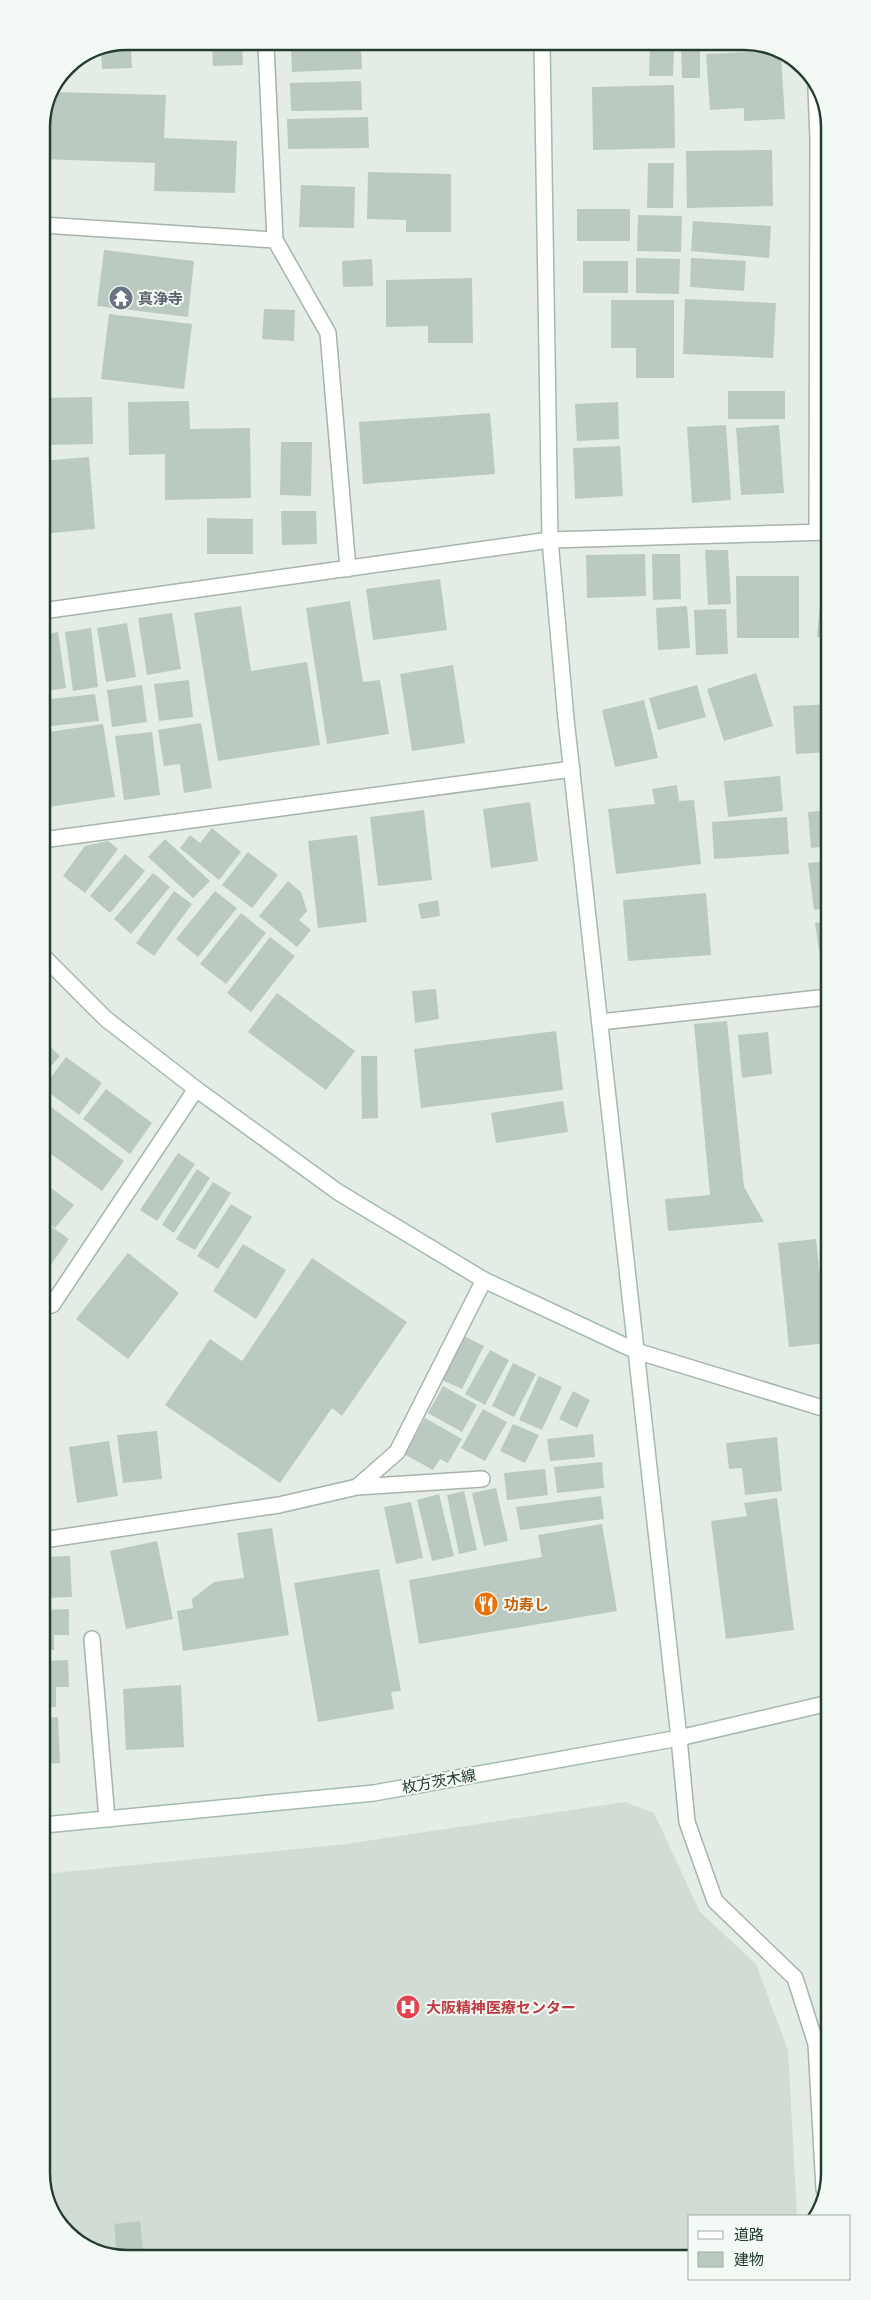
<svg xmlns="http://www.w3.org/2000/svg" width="871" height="2300" viewBox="0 0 871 2300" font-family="'Space Grotesk','Noto Sans JP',sans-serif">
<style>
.built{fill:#d1dcd4}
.building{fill:#bbcac0}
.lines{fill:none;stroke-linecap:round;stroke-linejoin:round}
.lane-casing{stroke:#a6b4aa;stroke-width:18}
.street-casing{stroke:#a6b4aa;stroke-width:18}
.secondary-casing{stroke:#a4bbac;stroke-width:18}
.lane{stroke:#fff;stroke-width:15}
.street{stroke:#fff;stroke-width:15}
.secondary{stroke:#fff;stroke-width:15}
.labels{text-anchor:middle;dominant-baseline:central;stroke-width:4;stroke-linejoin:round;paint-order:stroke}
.worship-label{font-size:15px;font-weight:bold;fill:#5b616d;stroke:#f3f9f4;text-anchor:start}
.food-label{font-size:15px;font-weight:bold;fill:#c56008;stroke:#f3f9f4;text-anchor:start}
.street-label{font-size:15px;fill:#233d2e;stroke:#f3f9f4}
.health-label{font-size:15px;font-weight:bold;fill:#be3a42;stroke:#f3f9f4;text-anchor:start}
.rim{fill:none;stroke:#233d2e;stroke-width:2.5}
</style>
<rect width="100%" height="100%" fill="#e3ece5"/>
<!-- built -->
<path class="built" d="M625 1802 654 1813 700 1912 756 1964 788 2050 797 2216H690V2256L121 2259 71 2238 44 2195V1874L346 1844Z"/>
<!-- building -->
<path class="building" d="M361 45 362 69 292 72 291 46Z
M242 46 243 65 213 66 212 47Z
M131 47 132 68 102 69 101 48Z
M681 47H700V78H682Z
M650 49 674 50 673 76H649Z
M772 51 781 54 785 119 744 121V108L710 110 706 54Z
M361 81 362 110 291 111 290 83Z
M674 85 675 148 593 150 592 87Z
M55 92 166 95 164 138 237 141 235 193 154 191 155 163 41 159V122Z
M368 117 369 148 288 149 287 119Z
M772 150 773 206 687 208 686 151Z
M648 163H674L673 208H647Z
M368 172 451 174V232H406V220L367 219Z
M301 185 355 187 354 228 299 227Z
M577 209H630V241H577Z
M638 215 682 216 681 252 637 251Z
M693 221 771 226 769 258 691 251Z
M104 250 194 261 188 317 97 306Z
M636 258 680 259 679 294 636 293Z
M691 258 746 261 744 291 690 287Z
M372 259 373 286 343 287 342 261Z
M583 261H628V293H583Z
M472 278 473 343H428V326L386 327V280Z
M685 299 776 303 773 358 683 354Z
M611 300H674V378H636V348H611Z
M264 309 295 310 294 341 262 339Z
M109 314 192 324 184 389 101 379Z
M728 391H785V419H728Z
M92 397 93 444 50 445V432H42V398Z
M189 401 190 429 250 428 251 498 165 500V454L129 455 128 402Z
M618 402 619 439 577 441 575 404Z
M490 413 495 474 363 484 359 422Z
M726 425 731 500 692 503 687 427Z
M779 425 784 493 741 495 736 428Z
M824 439H827V494H824Z
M281 442H312L311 496 280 495Z
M620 446 623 496 575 499 573 448Z
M89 457 95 529 42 534V461Z
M281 511H316L317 544 282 545Z
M207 518 253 519V554H207Z
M705 550H728L731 604 708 605Z
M645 554 646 596 587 598 586 555Z
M652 554H680L681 599 653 600Z
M824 564H827L828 638 817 637Z
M736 576H799V638H737Z
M440 579 447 630 373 640 366 589Z
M350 601 363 682 380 680 389 734 327 744 306 608Z
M241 606 251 671 307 662 320 745 218 761 194 613Z
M687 606 690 648 658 650 656 608Z
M726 609 728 654 696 655 694 610Z
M172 613 181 669 147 675 138 618Z
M127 623 136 677 106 682 97 628Z
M91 628 98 687 73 691 65 632Z
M58 632 66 688 42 692V635Z
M453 665 465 743 412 751 400 674Z
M756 673 773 726 724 741 707 689Z
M189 680 193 717 159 721 154 684Z
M142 685 147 722 112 727 107 690Z
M697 685 706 717 658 730 649 698Z
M95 694 99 721 42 727V700Z
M644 700 658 758 615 767 602 710Z
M828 704V752L796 754 793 706Z
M201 723 212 788 184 793 180 764 164 766 158 730Z
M103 724 115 797 42 808V733Z
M152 732 160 795 124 800 115 736Z
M780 776 783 811 728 817 724 781Z
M677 785 679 801 694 800 701 864 616 874 608 809 655 804 652 789Z
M530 802 538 861 491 868 483 809Z
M424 810 432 880 378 886 370 817Z
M828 810V846L811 848 808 812Z
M787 817 789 854 714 859 712 822Z
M212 828 241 852 219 880 180 848 190 835 200 843Z
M357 835 367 922 318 928 308 841Z
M165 839 210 881 193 898 148 857Z
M108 841 118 849 85 893 63 876 85 846Z
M248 852 278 875 252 908 222 885Z
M125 854 145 871 110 913 90 896Z
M828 861V908L814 910 808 863Z
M153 873 170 887 131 934 114 919Z
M288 881 301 892 307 911 299 920 311 930 297 947 259 916Z
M174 891 192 904 154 956 136 943Z
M215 891 237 908 198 957 176 939Z
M706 893 711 955 628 961 623 900Z
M438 900 440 916 421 919 418 904Z
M241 913 266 933 226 984 200 964Z
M828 921V975L823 976 815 923Z
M270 937 295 956 251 1012 227 993Z
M436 989 439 1019 415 1023 412 991Z
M277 993 355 1051 326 1090 248 1032Z
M727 1021 744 1187 764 1222 668 1231 665 1199 710 1195 694 1024Z
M556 1031 563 1090 421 1108 414 1049Z
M768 1032 772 1074 742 1078 738 1035Z
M44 1041 60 1056 43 1075V1042Z
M361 1056H377L378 1118 362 1119Z
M66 1057 102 1083 79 1115 43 1088Z
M106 1089 152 1123 130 1154 83 1119Z
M43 1101 124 1161 102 1191 43 1148Z
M563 1101 568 1132 496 1143 491 1113Z
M178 1153 195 1164 157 1221 140 1210Z
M197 1169 210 1178 174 1233 162 1225Z
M43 1182 74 1205 55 1228 43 1219Z
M213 1182 231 1193 195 1250 176 1239Z
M231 1204 252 1217 218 1269 197 1256Z
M43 1221 69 1239 43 1276Z
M816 1239 827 1343 789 1347 778 1243Z
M243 1244 286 1270 256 1319 213 1291Z
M128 1253 179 1293 128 1359 76 1319Z
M312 1258 407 1322 342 1416 332 1408 280 1483 165 1405 210 1339 242 1361Z
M464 1336 484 1346 462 1389 442 1380Z
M490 1350 509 1360 485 1405 465 1394Z
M513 1363 536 1374 514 1417 492 1406Z
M539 1376 562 1387 542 1430 519 1420Z
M443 1386 477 1405 462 1432 428 1413Z
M573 1391 590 1400 577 1428 559 1419Z
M483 1409 507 1422 485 1461 461 1448Z
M425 1418 462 1439 448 1463 440 1459 433 1470 404 1454Z
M513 1424 539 1435 525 1463 500 1451Z
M157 1431 162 1479 123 1483 117 1435Z
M593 1434 595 1457 550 1461 547 1439Z
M777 1437 782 1491 745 1495 742 1468 729 1469 726 1443Z
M109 1441 118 1496 77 1503 69 1447Z
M602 1462 604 1488 557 1493 554 1467Z
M545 1469 548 1495 507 1500 504 1473Z
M496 1488 508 1541 484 1546 472 1493Z
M464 1491 477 1550 459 1554 447 1495Z
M439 1494 454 1556 432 1561 417 1500Z
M601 1496 604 1519 520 1530 516 1507Z
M777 1498 794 1630 726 1639 711 1521 747 1516 744 1503Z
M411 1502 423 1558 396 1564 384 1507Z
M602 1524 617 1611 419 1644 409 1580 542 1557 538 1535Z
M272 1528 289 1635 183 1651 177 1611 193 1608 192 1599 214 1582 244 1578 237 1533Z
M157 1541 173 1619 126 1629 110 1551Z
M70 1556 72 1597 43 1598V1557Z
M379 1569 401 1691 391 1692 394 1709 318 1722 294 1583Z
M69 1609V1635H54V1650H44L43 1610Z
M68 1660 69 1687H56V1707H44V1661Z
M181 1685 184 1747 126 1750 123 1689Z
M58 1717 60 1763 44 1764V1718Z
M140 2221 144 2258 117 2257 114 2224Z"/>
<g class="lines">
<defs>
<path id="lane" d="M357 1487 482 1479
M43 1540 279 1505 357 1487 397 1452 484 1280
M92 1639 107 1819"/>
<path id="street" d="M266 46 275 240 328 333 348 569
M816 88 818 139 817 531
M42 225 275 240
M42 611 550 540 827 532
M42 840 572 769
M600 1022 828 997
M43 1307 52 1305 196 1089
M636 1351 829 1410
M679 1738 687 1822 715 1901 795 1978 816 2044 824 2189"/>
<path id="secondary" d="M542 43 550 540 566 719 679 1738
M43 956 106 1019 196 1089 338 1192 484 1280 636 1351
M44 1825 374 1793 679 1738 829 1703"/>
</defs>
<!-- lane casing -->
<use href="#lane" class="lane-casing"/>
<!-- street casing -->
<use href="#street" class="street-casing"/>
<!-- secondary casing -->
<use href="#secondary" class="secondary-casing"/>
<!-- lane -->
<use href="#lane" class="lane"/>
<!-- street -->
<use href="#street" class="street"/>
<!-- secondary -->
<use href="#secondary" class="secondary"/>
</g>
<!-- icons -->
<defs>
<symbol id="temple-disc" viewBox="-11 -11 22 22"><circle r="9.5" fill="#6b7280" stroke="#f3f9f4"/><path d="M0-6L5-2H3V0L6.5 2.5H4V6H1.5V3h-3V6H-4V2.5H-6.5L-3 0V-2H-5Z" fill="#fff"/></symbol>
<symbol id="restaurant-disc" viewBox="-11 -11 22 22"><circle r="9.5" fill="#e8710a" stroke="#f3f9f4"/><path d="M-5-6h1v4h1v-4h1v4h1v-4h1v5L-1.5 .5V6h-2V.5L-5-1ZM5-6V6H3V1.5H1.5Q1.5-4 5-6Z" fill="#fff"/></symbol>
<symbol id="hospital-disc" viewBox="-11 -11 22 22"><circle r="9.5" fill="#e0444e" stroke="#f3f9f4"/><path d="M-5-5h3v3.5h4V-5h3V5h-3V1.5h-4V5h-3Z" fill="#fff"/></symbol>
</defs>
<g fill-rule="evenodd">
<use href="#temple-disc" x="107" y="284" width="28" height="28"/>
<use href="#restaurant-disc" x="472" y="1590" width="28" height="28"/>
<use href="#hospital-disc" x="394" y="1993" width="28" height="28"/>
</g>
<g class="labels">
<!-- worship labels -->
<g class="worship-label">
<text x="138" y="298">真浄寺</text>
</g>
<!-- food labels -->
<g class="food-label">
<text x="504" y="1604">功寿し</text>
</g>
<!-- street labels -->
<g class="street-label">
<text transform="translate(439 1781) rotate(-10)">枚方茨木線</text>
</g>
<!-- health labels -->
<g class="health-label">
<text x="426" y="2007">大阪精神医療センター</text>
</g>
</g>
<!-- crop -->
<path d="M0 0H871V2300H0ZM127 50H744A77 77 0 0 1 821 127V2173A77 77 0 0 1 744 2250H127A77 77 0 0 1 50 2173V127A77 77 0 0 1 127 50Z" fill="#f3f9f4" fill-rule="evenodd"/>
<path class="rim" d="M127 50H744A77 77 0 0 1 821 127V2173A77 77 0 0 1 744 2250H127A77 77 0 0 1 50 2173V127A77 77 0 0 1 127 50Z"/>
<!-- legend -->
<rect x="688" y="2215" width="162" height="65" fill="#f3f9f4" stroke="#a0aea5"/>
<rect x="698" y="2231" width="25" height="8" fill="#ffffff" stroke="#a0aea5"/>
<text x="734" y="2240" font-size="15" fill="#233d2e">道路</text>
<rect x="698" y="2252" width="25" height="15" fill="#bbcac0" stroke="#a0aea5"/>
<text x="734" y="2265" font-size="15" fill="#233d2e">建物</text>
</svg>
